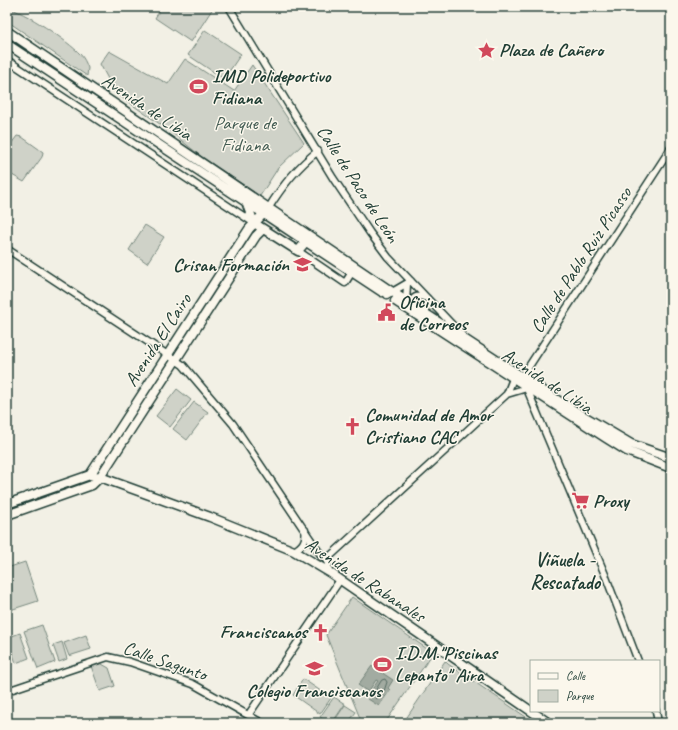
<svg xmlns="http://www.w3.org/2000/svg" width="678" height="730" viewBox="0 0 678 730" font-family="Caveat,sans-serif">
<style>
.green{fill:#cfd2c8;stroke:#77887e}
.water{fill:#a2aba1;stroke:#6e7f75}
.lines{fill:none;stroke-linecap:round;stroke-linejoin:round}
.shore{stroke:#536960;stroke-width:1}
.minor-casing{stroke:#1f3d34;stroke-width:9}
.major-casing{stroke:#1f3d34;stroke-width:11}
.minor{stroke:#fbf7ec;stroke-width:6}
.major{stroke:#fbf7ec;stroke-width:8}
.labels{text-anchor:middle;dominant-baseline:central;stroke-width:3;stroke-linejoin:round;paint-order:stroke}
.poi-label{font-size:19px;font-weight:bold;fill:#1f3d34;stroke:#fbf7ec;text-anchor:start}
.street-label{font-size:19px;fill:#1f3d34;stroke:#fbf7ec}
.park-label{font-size:19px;fill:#425b52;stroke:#fbf7ec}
.neighbourhood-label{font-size:20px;font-weight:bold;fill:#1f3d34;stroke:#fbf7ec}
</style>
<rect width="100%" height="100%" fill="#f2f0e5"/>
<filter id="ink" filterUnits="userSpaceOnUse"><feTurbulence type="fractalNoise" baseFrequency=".025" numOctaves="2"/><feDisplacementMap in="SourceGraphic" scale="8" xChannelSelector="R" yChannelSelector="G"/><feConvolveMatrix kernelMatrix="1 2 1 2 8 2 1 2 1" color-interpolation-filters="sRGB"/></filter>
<g filter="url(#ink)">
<!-- green -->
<path class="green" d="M162 7H212L213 8 191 42 155 18Z
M7 8C23 10 69 42 80 54 84 58 86 63 88 68L87 76 7 21Z
M205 30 241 54 224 79 188 55Z
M7 36 88 89 85 93 7 41Z
M109 51 168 84 185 59 234 91 252 65 304 143 278 168 260 196 202 157 167 129 121 97 114 90 100 64Z
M17 136 22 137 43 152 42 157 24 182 7 172V149Z
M145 225 164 237 147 263 129 250Z
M177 389 191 400 170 427 156 416Z
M194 402 208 412 187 440 173 429Z
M25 562 38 601 7 611V568Z
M352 597 433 653 385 723H362L326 635Z
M42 625 55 662 38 669 24 631Z
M20 633 29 658 16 663 7 638Z
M86 635 91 649 69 656 64 643Z
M62 642 67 659 59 662 53 645Z
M445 661 448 664 535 723H403Z
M100 663 109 668 115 686 100 691 91 666Z
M303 679 331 698 320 714 293 695Z
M334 697 345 704 332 723H329L320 717Z
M345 705 356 712 348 723H333Z"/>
<!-- water -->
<path class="water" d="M372 666 393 680 388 688 390 690 379 706 368 699 370 696 368 695 378 681 376 680 368 692 358 685Z"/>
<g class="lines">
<!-- shore -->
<path class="shore" d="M382 680 385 679 387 682 384 691 377 699 373 695Z"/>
<defs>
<path id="minor" d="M229 7 333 178 370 233 388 257 462 335
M7 60 254 223
M268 209C282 186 297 167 318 151
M7 249 183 365 233 424 321 555 327 559
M298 251 345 283 352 272
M387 295 411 281
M406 304 407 284
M410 308C411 296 417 295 427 298
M507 394 527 388
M294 551C302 546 307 541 305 530
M329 572 327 559 507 394 514 376
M638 661 606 577 522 377 671 148
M7 691 108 657 130 662 193 684 262 723
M656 711 658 723
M249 714 340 580"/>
<path id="major" d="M7 31 388 289 565 405 631 444 671 458
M7 44 382 292
M246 202 254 223 298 251 310 237
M395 301 606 438 627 451 671 468
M90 475 100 477 210 517 294 551 329 572 531 711
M7 504 90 475 249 229 267 210
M7 515 92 485 100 477 256 236 263 229
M531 711 549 723"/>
</defs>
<!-- minor casing -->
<use href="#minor" class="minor-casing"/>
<!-- major casing -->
<use href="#major" class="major-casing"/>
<!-- minor -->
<use href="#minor" class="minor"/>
<!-- major -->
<use href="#major" class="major"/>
</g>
</g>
<!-- icons -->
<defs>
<symbol id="sight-bare" viewBox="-9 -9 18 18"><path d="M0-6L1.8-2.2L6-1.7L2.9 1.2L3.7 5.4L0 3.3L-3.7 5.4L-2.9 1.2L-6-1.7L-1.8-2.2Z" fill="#d1495b" stroke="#fbf7ec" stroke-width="2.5" paint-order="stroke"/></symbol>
<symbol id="stadium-bare" viewBox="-9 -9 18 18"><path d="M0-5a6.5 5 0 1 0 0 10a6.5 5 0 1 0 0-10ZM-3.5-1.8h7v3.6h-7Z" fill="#d1495b" stroke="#fbf7ec" stroke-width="2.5" paint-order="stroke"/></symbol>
<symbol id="school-bare" viewBox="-9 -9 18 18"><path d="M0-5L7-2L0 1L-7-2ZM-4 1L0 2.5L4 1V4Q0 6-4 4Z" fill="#d1495b" stroke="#fbf7ec" stroke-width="2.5" paint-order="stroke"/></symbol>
<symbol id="civic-bare" viewBox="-9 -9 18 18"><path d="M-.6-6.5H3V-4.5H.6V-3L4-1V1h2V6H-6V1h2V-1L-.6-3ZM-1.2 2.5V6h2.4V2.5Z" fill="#d1495b" stroke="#fbf7ec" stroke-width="2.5" paint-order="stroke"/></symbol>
<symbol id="church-bare" viewBox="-9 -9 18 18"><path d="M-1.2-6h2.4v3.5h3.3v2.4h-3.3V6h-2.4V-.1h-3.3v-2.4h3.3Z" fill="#d1495b" stroke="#fbf7ec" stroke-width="2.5" paint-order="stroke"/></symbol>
<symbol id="supermarket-bare" viewBox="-9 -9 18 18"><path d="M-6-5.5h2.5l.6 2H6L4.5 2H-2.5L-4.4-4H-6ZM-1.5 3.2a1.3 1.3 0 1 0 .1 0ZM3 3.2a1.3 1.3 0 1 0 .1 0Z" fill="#d1495b" stroke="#fbf7ec" stroke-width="2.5" paint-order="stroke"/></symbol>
</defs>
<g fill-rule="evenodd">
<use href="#sight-bare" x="474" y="38" width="25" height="25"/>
<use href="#stadium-bare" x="186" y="74" width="25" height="25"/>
<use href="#school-bare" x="290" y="252" width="25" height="25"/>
<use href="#civic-bare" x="374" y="300" width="25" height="25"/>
<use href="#church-bare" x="340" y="414" width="25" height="25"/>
<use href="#supermarket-bare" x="568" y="488" width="25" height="25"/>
<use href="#church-bare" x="308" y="620" width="25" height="25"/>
<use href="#stadium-bare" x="370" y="652" width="25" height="25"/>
<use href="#school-bare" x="302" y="656" width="25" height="25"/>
</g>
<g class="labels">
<!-- poi labels -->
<g class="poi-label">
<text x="499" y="50">Plaza de Cañero</text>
<text x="212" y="76">IMD Polideportivo<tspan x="212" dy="22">Fidiana</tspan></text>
<text x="289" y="265" text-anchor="end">Crisan Formación</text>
<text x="399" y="302">Oficina<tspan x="399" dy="22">de Correos</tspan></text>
<text x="365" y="415">Comunidad de Amor<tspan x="365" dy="22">Cristiano CAC</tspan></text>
<text x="593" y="501">Proxy</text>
<text x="307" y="632" text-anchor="end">Franciscanos</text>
<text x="395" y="653">I.D.M."Piscinas<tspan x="395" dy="22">Lepanto" Aira</tspan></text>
<text x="314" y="691" text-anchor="middle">Colegio Franciscanos</text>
</g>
<!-- street labels -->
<g class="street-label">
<text transform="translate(147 107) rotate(34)">Avenida de Libia</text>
<text transform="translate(358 184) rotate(57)">Calle de Paco de León</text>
<text transform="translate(581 260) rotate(-57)">Calle de Pablo Ruiz Picasso</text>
<text transform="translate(158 340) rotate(-57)">Avenida El Cairo</text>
<text transform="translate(547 381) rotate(33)">Avenida de Libia</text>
<text transform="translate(365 580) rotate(33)">Avenida de Rabanales</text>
<text transform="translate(165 661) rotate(19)">Calle Sagunto</text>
</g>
<!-- park labels -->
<g class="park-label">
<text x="245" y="123">Parque de<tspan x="245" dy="22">Fidiana</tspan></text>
</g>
<!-- neighbourhood labels -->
<g class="neighbourhood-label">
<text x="565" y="559">Viñuela -<tspan x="565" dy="23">Rescatado</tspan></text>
</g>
</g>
<!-- margin -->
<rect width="678" height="730" fill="none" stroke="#fbf7ec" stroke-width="24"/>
<rect x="12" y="12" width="654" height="706" fill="none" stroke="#1f3d34" stroke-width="1.5" filter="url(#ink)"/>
<!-- legend -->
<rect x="530" y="660" width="130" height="52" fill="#fbf7ec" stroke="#a3ada2"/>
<rect x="538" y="673" width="20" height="6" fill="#fbf7ec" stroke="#a3ada2"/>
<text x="566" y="680" font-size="12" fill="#1f3d34">Calle</text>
<rect x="538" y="690" width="20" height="12" fill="#cfd2c8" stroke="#a3ada2"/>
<text x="566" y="700" font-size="12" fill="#1f3d34">Parque</text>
</svg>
